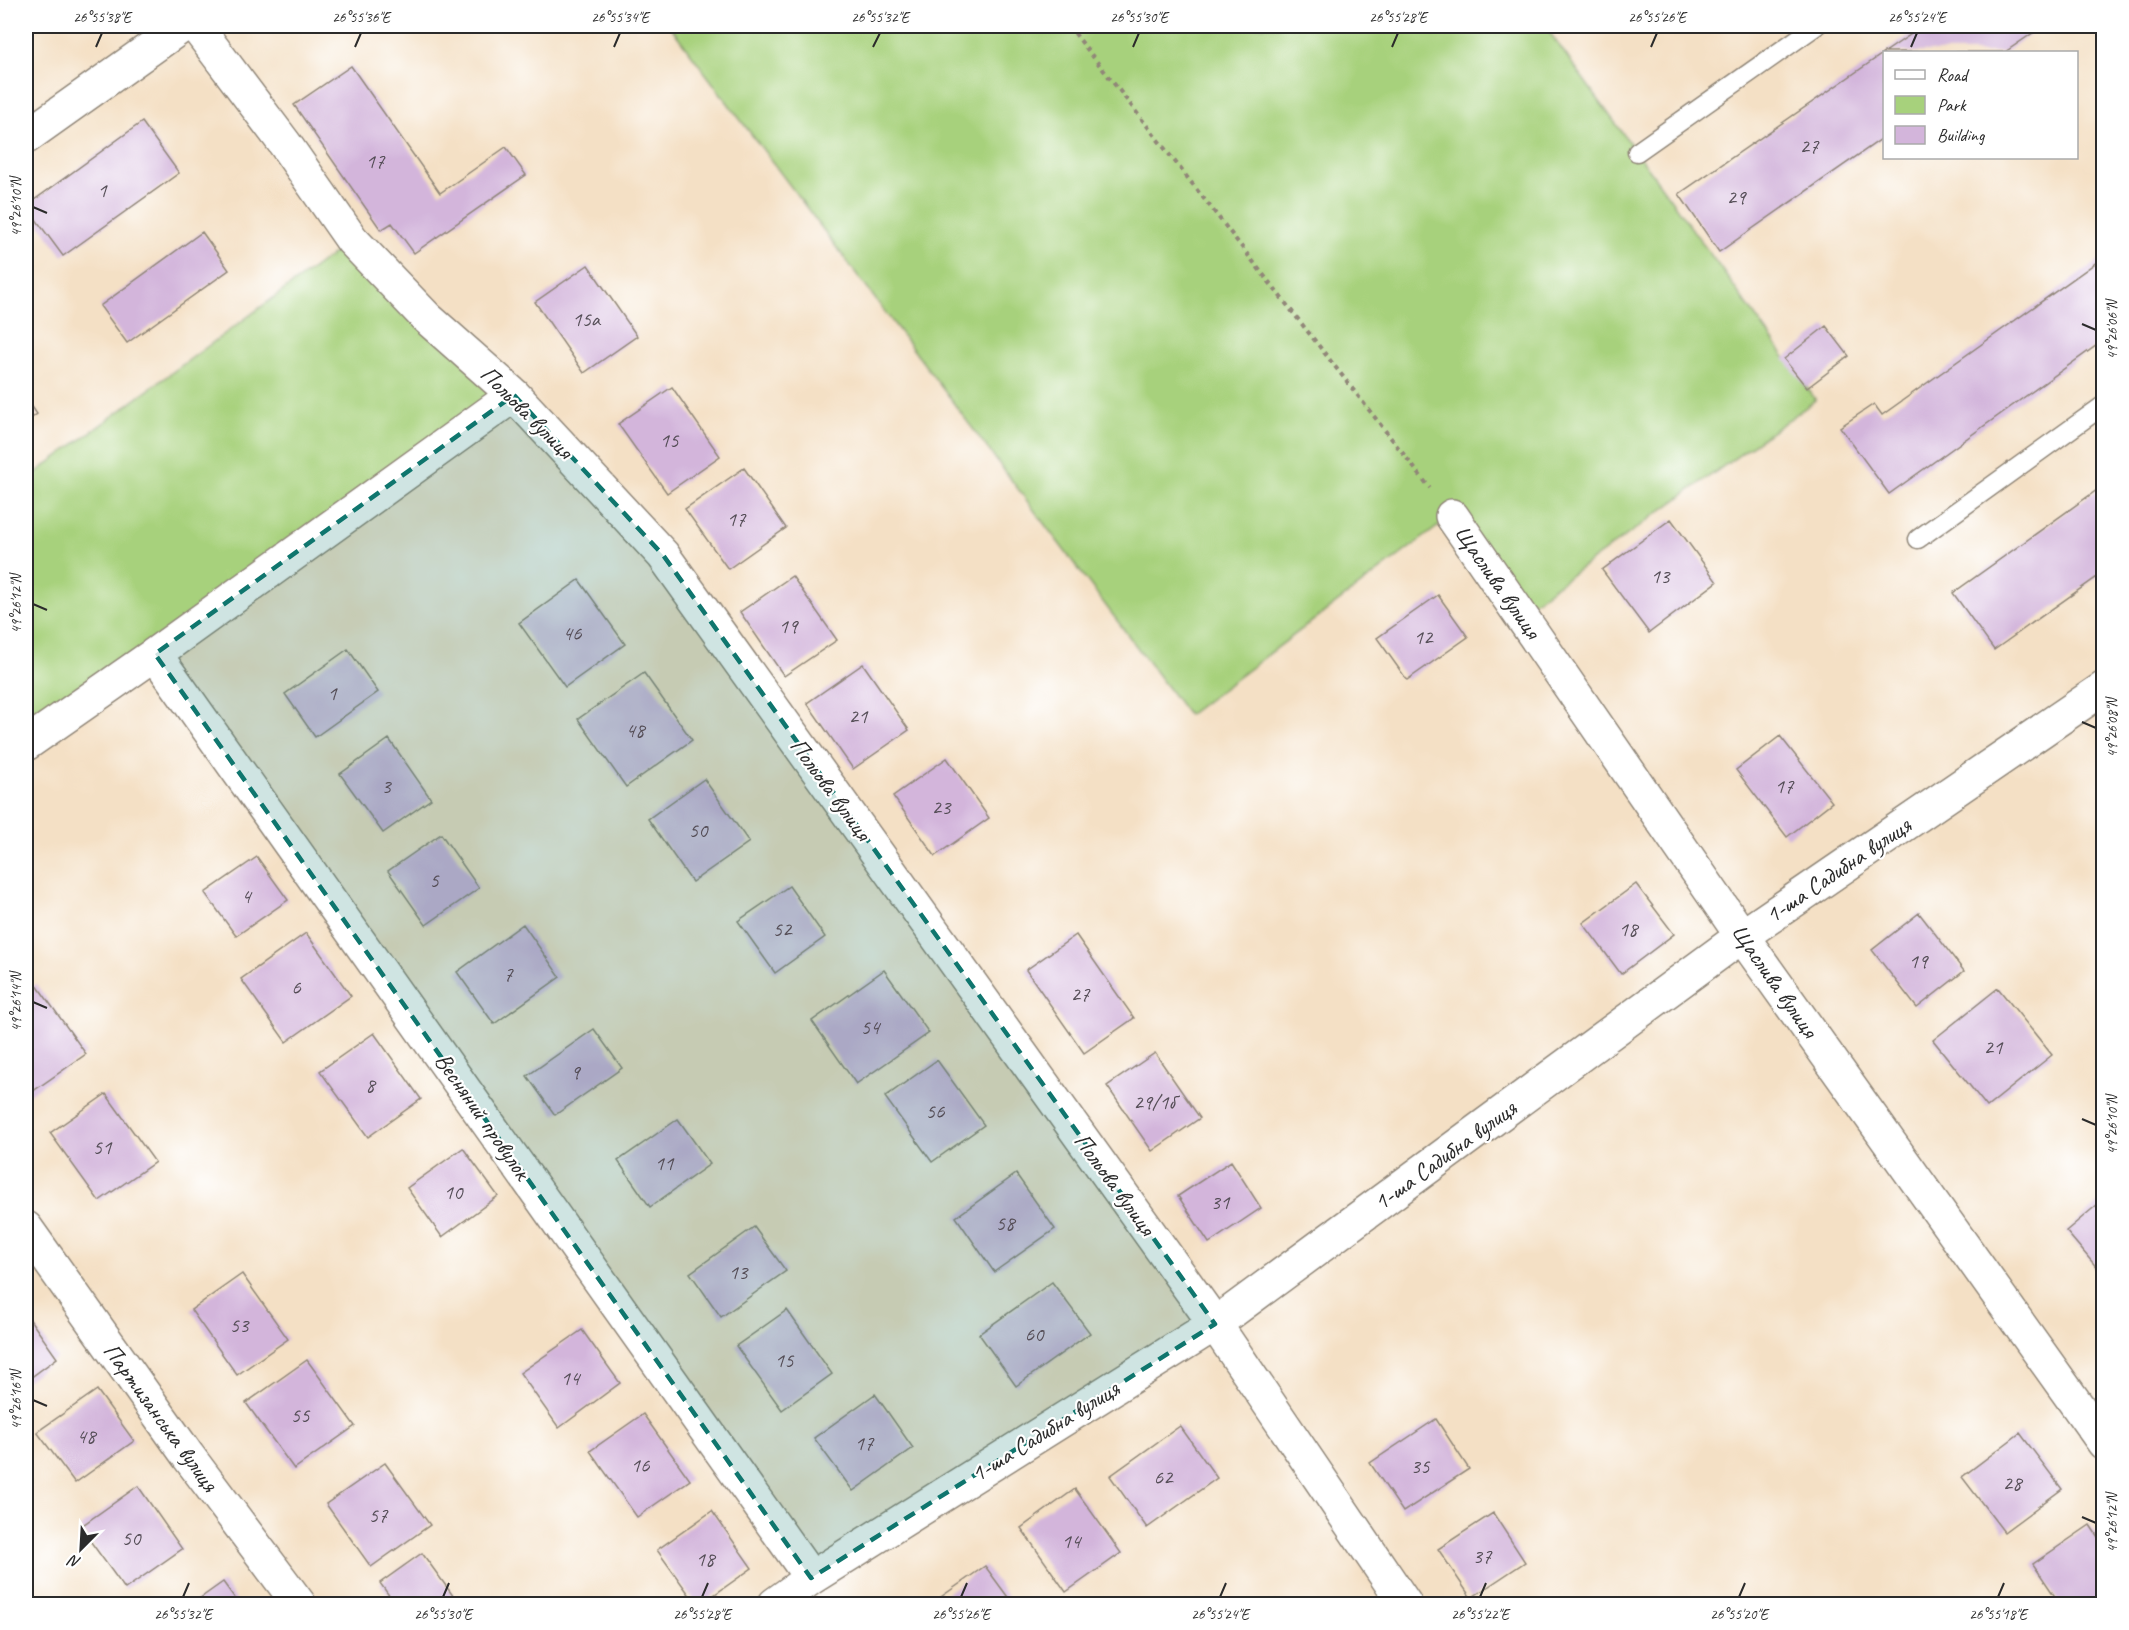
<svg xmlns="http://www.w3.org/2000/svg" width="2129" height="1630" viewBox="0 0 2129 1630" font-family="Caveat,sans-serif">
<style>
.green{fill:#a7d17c;stroke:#697e54;stroke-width:1.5}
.building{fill:#d3b5db}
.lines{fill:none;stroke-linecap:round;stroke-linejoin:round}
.service-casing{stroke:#908678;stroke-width:21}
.minor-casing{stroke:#908678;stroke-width:36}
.path{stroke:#908678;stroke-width:4;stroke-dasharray:4.5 4.5;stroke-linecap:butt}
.service{stroke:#fff;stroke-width:18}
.minor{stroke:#fff;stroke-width:33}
.marked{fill:#0f766e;fill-opacity:0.2;stroke:#0f766e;stroke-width:4.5;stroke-dasharray:12 8;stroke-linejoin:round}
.ticks{fill:none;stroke:#2b2b2b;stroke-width:2}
.labels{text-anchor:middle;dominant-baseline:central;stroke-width:4.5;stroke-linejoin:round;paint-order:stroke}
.number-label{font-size:21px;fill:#554e57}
.street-label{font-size:24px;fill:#2b2b2b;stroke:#fff}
.neatline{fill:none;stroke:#2b2b2b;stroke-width:2}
.ticks-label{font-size:15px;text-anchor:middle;fill:#2b2b2b}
</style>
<rect width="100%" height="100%" fill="#fff"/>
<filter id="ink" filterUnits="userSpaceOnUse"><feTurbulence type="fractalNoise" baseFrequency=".0167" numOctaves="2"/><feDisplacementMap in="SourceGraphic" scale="12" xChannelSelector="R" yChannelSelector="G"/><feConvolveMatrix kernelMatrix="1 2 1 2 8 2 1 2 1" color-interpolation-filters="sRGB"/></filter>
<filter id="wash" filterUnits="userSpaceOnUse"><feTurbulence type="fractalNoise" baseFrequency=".008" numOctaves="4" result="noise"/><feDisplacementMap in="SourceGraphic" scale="24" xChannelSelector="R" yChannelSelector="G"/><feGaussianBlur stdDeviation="1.35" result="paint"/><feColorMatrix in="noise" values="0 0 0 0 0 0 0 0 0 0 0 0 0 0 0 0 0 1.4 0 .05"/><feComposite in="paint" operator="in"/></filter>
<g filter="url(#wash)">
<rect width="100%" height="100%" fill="#f4e0c5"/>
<!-- green -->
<path class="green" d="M670 26H1545L1816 400 1518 613 1452 516 1188 715Z
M352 240 514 395 26 744V480Z"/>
<g id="blocks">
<!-- building -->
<path class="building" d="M1923 26H2043L2005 52H1884V137L1719 252 1679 194Z
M351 66 440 193 506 147 526 175 414 253 392 223 381 230 294 105Z
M142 122 179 173 63 256 26 206Z
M202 232 229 270 127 343 100 306Z
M2104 257V340L1889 494 1840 427 1874 404 1882 415Z
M588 265 637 336 584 373 535 302Z
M1826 326 1849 356 1807 388 1784 359Z
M672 387 720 456 667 493 618 424Z
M26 398 37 414 26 422Z
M744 468 786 528 728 569 685 509Z
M2104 485V572L1994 650 1953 593Z
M1671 519 1717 582 1649 633 1602 570Z
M792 576 837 640 784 676 740 612Z
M579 580 625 644 565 687 519 623Z
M1438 595 1468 637 1407 680 1377 638Z
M348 649 378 692 315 737 285 694Z
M863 664 909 730 853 769 807 703Z
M644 673 692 740 626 787 578 719Z
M1780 736 1832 802 1787 837 1736 770Z
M389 739 431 799 383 833 340 774Z
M947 758 989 818 935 856 893 796Z
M704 779 749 842 692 882 648 819Z
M441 834 479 888 426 925 388 871Z
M257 857 288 900 236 936 205 893Z
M1636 884 1674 934 1621 974 1583 923Z
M789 886 825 937 775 973 738 921Z
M1919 913 1964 971 1917 1008 1872 950Z
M523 924 560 977 494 1024 457 972Z
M306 933 351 996 286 1042 241 979Z
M1076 935 1134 1018 1084 1053 1026 970Z
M884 970 929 1033 856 1084 812 1021Z
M36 984 86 1054 26 1096V991Z
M1998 988 2052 1055 1987 1107 1933 1040Z
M594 1029 622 1068 555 1115 527 1076Z
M374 1033 421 1099 368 1137 320 1071Z
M1155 1053 1200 1118 1152 1151 1107 1086Z
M937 1060 984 1125 932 1162 885 1097Z
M106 1094 155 1162 99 1201 50 1133Z
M678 1119 710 1164 650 1207 618 1161Z
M463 1148 498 1196 442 1237 407 1188Z
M1231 1161 1261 1208 1209 1243 1178 1196Z
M1016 1174 1055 1229 994 1272 956 1217Z
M2104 1199V1276L2066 1231Z
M754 1227 786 1271 721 1317 690 1273Z
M242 1274 288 1339 237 1375 191 1310Z
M1052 1282 1090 1333 1016 1386 979 1334Z
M787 1310 832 1374 782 1410 736 1346Z
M26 1314 57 1358 26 1381Z
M582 1330 620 1383 559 1428 520 1373Z
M307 1360 355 1426 294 1469 246 1403Z
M97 1390 134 1441 75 1483 37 1432Z
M875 1394 913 1448 853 1491 814 1438Z
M643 1414 690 1480 637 1517 590 1451Z
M1436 1419 1469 1469 1403 1512 1370 1463Z
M1180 1426 1217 1478 1147 1528 1110 1476Z
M2020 1433 2062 1489 2004 1532 1962 1477Z
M385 1463 430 1525 371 1567 326 1504Z
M138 1486 182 1549 125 1589 80 1527Z
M1075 1489 1121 1553 1066 1592 1021 1528Z
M712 1511 752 1568 701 1604H696L657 1550Z
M1493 1513 1525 1562 1471 1598 1438 1549Z
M2090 1525 2104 1546V1603L2060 1604 2033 1564Z
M422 1553 459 1604H395L380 1583Z
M985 1566 1013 1604H931Z
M223 1582 239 1604H192Z"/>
</g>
</g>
<g filter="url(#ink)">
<use href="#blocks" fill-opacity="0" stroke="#908678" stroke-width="1.5"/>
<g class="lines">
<defs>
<path id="service" d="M1637 152 1816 26
M1918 539 2104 405"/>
<path id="minor" d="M196 26 285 144 352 240 426 317 514 395 663 555 1215 1324 1405 1604
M26 137 182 26
M1452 516 1742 936 2104 1443
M155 654 811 1578
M26 744 155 654 514 395
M26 1228 188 1456 299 1604
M775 1604 811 1578 1215 1324 1742 936 2104 688"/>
</defs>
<!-- service casing -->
<use href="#service" class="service-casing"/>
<!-- minor casing -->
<use href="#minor" class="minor-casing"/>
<!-- path -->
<path class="path" d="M1069 26 1430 488"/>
<!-- service -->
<use href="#service" class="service"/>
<!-- minor -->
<use href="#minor" class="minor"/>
</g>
</g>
<!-- marked area -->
<path class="marked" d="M514 395 663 555 1215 1324 811 1578 155 654Z"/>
<!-- ticks -->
<path class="ticks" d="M96 47 102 33M355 47 361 33M614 47 620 33M873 47 880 33M1133 47 1139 33M1392 47 1398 33M1651 47 1657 33M1911 47 1917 33M33 207 47 213M2082 324 2096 330M33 604 47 610M2082 722 2096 728M33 1002 47 1008M2082 1119 2096 1125M33 1400 47 1406M2082 1517 2096 1523M183 1597 189 1583M443 1597 449 1583M702 1597 708 1583M961 1597 967 1583M1220 1597 1226 1583M1480 1597 1486 1583M1739 1597 1745 1583M1998 1597 2004 1583"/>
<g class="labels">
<!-- number labels -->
<g class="number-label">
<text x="1809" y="146">27</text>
<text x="375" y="161">17</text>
<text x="102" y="190">1</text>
<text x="1736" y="197">29</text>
<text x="586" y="319">15а</text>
<text x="669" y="440">15</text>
<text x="736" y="519">17</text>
<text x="1660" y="576">13</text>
<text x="788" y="626">19</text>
<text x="572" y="633">46</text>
<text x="1423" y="637">12</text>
<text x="332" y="693">1</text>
<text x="858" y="716">21</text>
<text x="635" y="730">48</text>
<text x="386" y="786">3</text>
<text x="1784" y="786">17</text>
<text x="941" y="807">23</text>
<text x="698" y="830">50</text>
<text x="434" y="880">5</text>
<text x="246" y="896">4</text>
<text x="782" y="929">52</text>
<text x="1628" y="929">18</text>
<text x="1918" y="961">19</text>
<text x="508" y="974">7</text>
<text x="296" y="987">6</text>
<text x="1080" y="994">27</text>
<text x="870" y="1027">54</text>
<text x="1993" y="1047">21</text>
<text x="575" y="1072">9</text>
<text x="370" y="1085">8</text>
<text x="1154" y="1102">29/1б</text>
<text x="935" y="1111">56</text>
<text x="102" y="1147">51</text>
<text x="664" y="1163">11</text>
<text x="453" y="1192">10</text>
<text x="1220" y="1202">31</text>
<text x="1005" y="1223">58</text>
<text x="738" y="1272">13</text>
<text x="239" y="1325">53</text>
<text x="1034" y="1334">60</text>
<text x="784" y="1360">15</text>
<text x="570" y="1378">14</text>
<text x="300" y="1415">55</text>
<text x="86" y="1436">48</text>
<text x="864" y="1443">17</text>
<text x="640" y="1465">16</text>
<text x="1420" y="1466">35</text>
<text x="1163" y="1477">62</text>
<text x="2012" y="1483">28</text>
<text x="378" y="1515">57</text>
<text x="131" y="1538">50</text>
<text x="1071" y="1541">14</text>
<text x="1482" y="1556">37</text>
<text x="705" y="1559">18</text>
</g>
<!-- street labels -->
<g class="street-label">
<text transform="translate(527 412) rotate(45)">Польова вулиця</text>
<text transform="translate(1498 582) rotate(55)">Щаслива вулиця</text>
<text transform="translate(831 789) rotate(54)">Польова вулиця</text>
<text transform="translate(1838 870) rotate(-34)">1-ша Садибна вулиця</text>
<text transform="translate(1775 981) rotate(55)">Щаслива вулиця</text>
<text transform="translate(483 1116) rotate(55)">Весняний провулок</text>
<text transform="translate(1445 1155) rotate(-36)">1-ша Садибна вулиця</text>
<text transform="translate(1115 1184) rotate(54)">Польова вулиця</text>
<text transform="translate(161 1417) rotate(54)">Партизанська вулиця</text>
<text transform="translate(1045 1431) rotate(-32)">1-ша Садибна вулиця</text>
</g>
</g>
<!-- margin -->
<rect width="2129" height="1630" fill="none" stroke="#fff" stroke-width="66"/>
<!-- legend -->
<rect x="1883" y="51" width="195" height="108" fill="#ffffff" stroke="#aaaaaa" stroke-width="1.5"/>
<rect x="1895" y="70" width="30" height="9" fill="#ffffff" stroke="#aaaaaa" stroke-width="1.5"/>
<text x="1937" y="81" font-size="18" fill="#2b2b2b">Road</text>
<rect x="1895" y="96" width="30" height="18" fill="#a7d17c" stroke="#aaaaaa" stroke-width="1.5"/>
<text x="1937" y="111" font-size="18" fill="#2b2b2b">Park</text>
<rect x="1895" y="126" width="30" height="18" fill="#d3b5db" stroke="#aaaaaa" stroke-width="1.5"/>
<text x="1937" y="141" font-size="18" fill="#2b2b2b">Building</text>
<!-- north arrow -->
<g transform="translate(81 1549) rotate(204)" stroke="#ffffff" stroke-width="4.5" paint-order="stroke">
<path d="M0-4.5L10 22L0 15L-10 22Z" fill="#2b2b2b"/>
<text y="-9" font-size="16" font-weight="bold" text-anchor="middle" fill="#2b2b2b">N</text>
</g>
<rect x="33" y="33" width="2063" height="1564" class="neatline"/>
<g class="ticks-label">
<text x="102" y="22">26°55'38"E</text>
<text x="361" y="22">26°55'36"E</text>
<text x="620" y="22">26°55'34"E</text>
<text x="880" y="22">26°55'32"E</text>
<text x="1139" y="22">26°55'30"E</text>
<text x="1398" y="22">26°55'28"E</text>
<text x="1657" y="22">26°55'26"E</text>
<text x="1917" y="22">26°55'24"E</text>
<text transform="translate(16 207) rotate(-90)" y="5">49°26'10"N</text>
<text transform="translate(2112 330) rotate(-90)" y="5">49°26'06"N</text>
<text transform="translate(16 604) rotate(-90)" y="5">49°26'12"N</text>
<text transform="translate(2112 728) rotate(-90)" y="5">49°26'08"N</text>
<text transform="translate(16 1002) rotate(-90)" y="5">49°26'14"N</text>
<text transform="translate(2112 1125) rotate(-90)" y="5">49°26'10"N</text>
<text transform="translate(16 1400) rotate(-90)" y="5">49°26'16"N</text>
<text transform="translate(2112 1523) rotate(-90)" y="5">49°26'12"N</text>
<text x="183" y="1619">26°55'32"E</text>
<text x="443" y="1619">26°55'30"E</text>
<text x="702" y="1619">26°55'28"E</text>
<text x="961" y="1619">26°55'26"E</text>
<text x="1220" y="1619">26°55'24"E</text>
<text x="1480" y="1619">26°55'22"E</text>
<text x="1739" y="1619">26°55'20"E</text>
<text x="1998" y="1619">26°55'18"E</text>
</g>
</svg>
